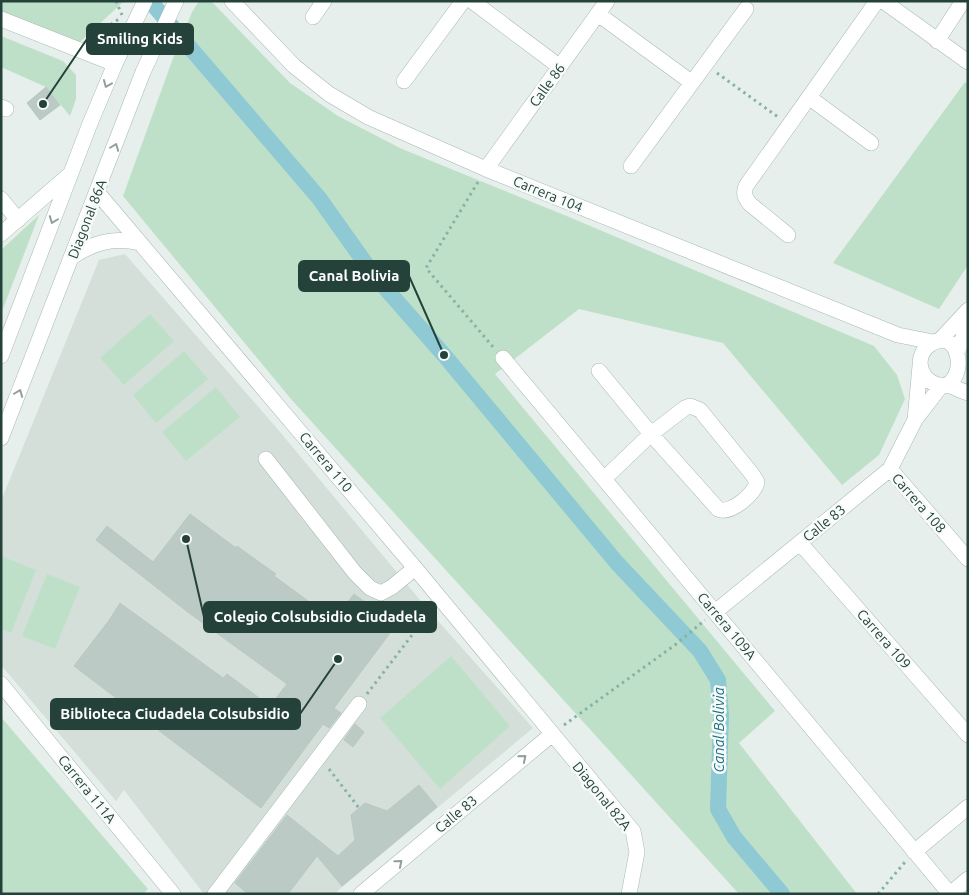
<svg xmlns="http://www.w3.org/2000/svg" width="969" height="895" viewBox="0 0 969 895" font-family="Ubuntu,sans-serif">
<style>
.built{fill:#d4dfda}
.green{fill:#bfe0c8}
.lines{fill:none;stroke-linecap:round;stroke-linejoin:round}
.canal{stroke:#8ec9d4;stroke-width:16}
.building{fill:#bbcac4;stroke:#b8c9c2}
.minor-casing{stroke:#a8b8b2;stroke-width:16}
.path{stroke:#86b3a5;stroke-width:3;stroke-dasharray:2.5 4;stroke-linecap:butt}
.minor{stroke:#fff;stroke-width:15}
.oneway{stroke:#92a09c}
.labels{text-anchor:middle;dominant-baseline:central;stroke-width:5;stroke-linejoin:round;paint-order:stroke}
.street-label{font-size:14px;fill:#24423a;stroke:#f7fbf9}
.water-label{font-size:15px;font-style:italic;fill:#1c6f80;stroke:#f7fbf9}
.leader{fill:none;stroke:#24423a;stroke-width:2}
.callout-dot{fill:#24423a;stroke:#f7fbf9;stroke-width:2}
.callout{fill:#24423a;stroke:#24423a;stroke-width:2}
.callout-label{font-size:15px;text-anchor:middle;font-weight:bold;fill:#fff}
</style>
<rect width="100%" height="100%" fill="#e6efeb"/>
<!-- built -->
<path class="built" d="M125 254 275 426 430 612 533 728 334 894H204L124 790 116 801 1 665V501L99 260Z"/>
<!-- green -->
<path class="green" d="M1 1H122L123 2 80 42 1 11Z
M199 1H211L290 83 338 116 402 149 569 217 874 346 897 375 905 399 879 455 842 485 723 343 579 309 495 374 775 711 739 743 857 894H739L291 399 123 196 172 61 192 12Z
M1 36 63 61 76 75V99L70 116 46 87 1 67Z
M965 82 968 84V265L939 309 833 263Z
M39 215 1 314V250Z
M150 314 174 341 124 385 100 358Z
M184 351 208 379 156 423 133 395Z
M216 387 240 417 186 461 162 432Z
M1 556 36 570 11 633 1 629Z
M47 574 80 587 55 649 22 636Z
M451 656 510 726 440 789 380 718Z
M1 717 148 889 143 894H1Z"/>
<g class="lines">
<!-- canal -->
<path class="canal" d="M150 1 319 198 373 274 444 355 617 563 700 651 718 680 721 716 718 809 734 837 782 894"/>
</g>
<!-- building -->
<path class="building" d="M46 87 60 105 40 120 27 103Z
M190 514 236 548 237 546 259 562 276 574 274 576 334 620 354 594 396 625 334 708 341 713 329 728 323 724 261 808 74 666 110 619 120 603 223 678 227 674 270 706 287 684 189 613 96 540 107 526 153 562Z
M355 724 364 732 353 747 344 740Z
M419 785 437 807 342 886 317 856 288 894H248L235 883 287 815 338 856 355 840 351 815 365 803 387 811Z"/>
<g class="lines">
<defs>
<path id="minor" d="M232 1 294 66 329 94 368 117 486 169 898 335 933 342
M472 1 560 67
M883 1 968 62
M598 14 691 82
M313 17 324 1
M1 19 115 64
M937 41 963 1
M404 81 463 1
M810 98 871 143
M1 107 6 109
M631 166 746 9
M486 169 607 1
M97 192 415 568 633 831 637 852 629 894
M1 199 18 220
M1 234 69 175
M788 235 750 204C745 198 743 194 746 186L877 1
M72 257C94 242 114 237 140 243
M940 340 968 310
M959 348 968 324
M1 356 89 126 115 64 145 1
M503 358 950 894
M599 371 651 434 718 509C730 515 755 494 757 482L752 474 700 410 690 406 685 408 651 434 604 479
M947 385C969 371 956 327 931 344 915 354 917 376 935 384 940 386 945 385 950 386 956 388 962 391 968 393
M915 420 920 366
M1 438 143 72 176 1
M266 459 355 573 370 588 381 593 392 587 415 568
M890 469 968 559
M800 543 968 735
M715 612 890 469 915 420 941 386
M1 684 173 894
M914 852 968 807
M215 894 359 704
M361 894 551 735
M950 894 968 879"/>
</defs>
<!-- minor casing -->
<use href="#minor" class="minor-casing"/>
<!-- path -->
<path class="path" d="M116 1 122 15
M89 39 119 19
M717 73 778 117
M478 182 426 268 494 348
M367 694 432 609
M564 725 675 645 705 620
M329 769 359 808
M878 894 905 862"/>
<!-- minor -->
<use href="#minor" class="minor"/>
</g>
<!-- one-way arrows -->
<defs><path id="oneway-chevron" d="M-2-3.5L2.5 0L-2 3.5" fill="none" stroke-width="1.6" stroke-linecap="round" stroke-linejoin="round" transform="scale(1.25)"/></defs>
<g class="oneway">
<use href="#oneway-chevron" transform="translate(107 84) rotate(113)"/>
<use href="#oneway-chevron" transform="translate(115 147) rotate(-69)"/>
<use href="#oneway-chevron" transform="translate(53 220) rotate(111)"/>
<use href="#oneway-chevron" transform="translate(19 393) rotate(-69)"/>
<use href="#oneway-chevron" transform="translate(523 758) rotate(-40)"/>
<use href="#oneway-chevron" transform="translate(399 863) rotate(-40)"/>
</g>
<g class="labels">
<!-- street labels -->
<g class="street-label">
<text transform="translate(547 85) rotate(-54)">Calle 86</text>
<text transform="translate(548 194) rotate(22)">Carrera 104</text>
<text transform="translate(87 219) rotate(-69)">Diagonal 86A</text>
<text transform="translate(326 462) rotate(50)">Carrera 110</text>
<text transform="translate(919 503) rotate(49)">Carrera 108</text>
<text transform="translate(824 523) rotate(-39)">Calle 83</text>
<text transform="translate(727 626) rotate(50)">Carrera 109A</text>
<text transform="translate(884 639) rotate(49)">Carrera 109</text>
<text transform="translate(87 789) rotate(51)">Carrera 111A</text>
<text transform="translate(602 796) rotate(51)">Diagonal 82A</text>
<text transform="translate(456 814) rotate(-40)">Calle 83</text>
</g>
<!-- water labels -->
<g class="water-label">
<text transform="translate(718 730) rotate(-90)">Canal Bolivia</text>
</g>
</g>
<!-- callouts -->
<path class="leader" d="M43 104L87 39M444 355L409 276M186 539L204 617M338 659L300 714"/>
<g class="callout-dot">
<circle cx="43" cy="104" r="5"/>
<circle cx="444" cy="355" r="5"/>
<circle cx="186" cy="539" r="5"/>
<circle cx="338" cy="659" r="5"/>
</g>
<g class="callout">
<rect x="87" y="24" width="106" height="30" rx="5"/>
<rect x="299" y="261" width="110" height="30" rx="5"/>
<rect x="204" y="602" width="232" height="30" rx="5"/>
<rect x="51" y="699" width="249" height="30" rx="5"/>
</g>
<g class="callout-label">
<text x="140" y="44">Smiling Kids</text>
<text x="354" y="281">Canal Bolivia</text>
<text x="320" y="622">Colegio Colsubsidio Ciudadela</text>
<text x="175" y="719">Biblioteca Ciudadela Colsubsidio</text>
</g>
<!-- border -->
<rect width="969" height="895" fill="none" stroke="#24423a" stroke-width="5"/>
</svg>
